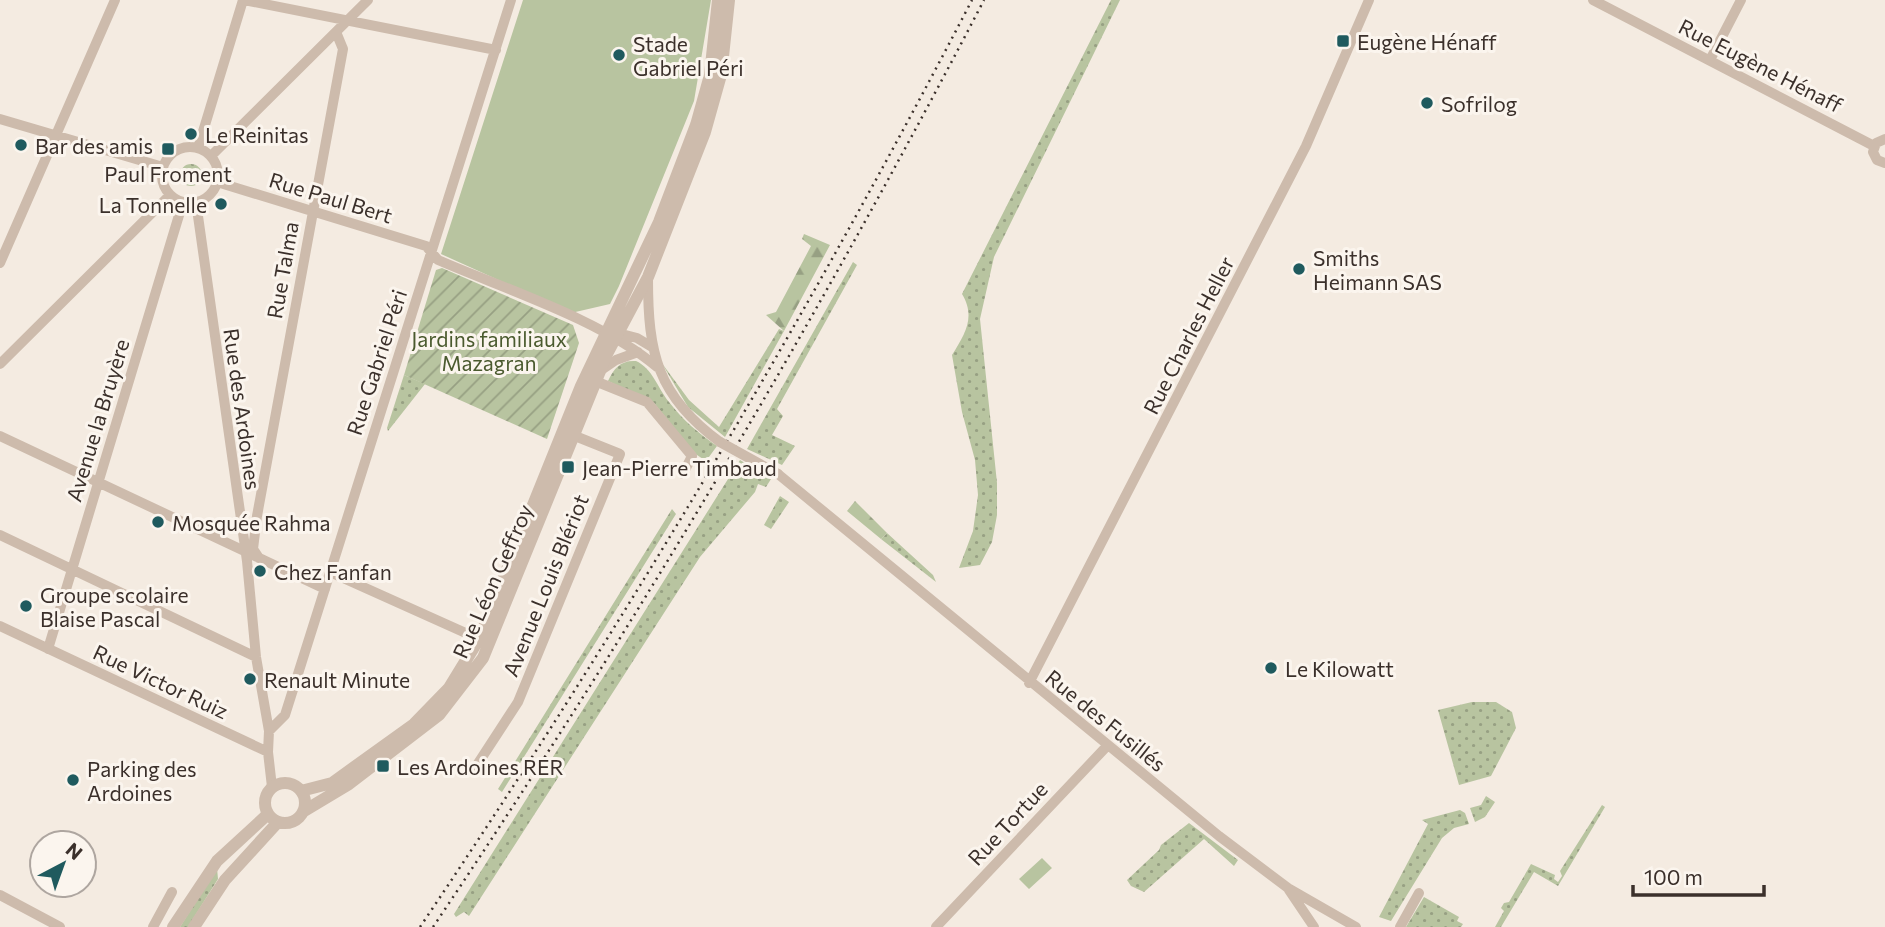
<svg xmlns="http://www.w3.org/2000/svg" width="1885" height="927" viewBox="0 0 1885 927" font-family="Commissioner,sans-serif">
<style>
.grass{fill:url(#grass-dots)}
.forest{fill:url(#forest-firs)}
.park{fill:#b8c4a0}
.garden{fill:url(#garden-furrows)}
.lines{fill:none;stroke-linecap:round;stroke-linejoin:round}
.minor{stroke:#cdbbac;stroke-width:10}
.tertiary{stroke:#cdbbac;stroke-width:12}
.rail{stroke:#3b302b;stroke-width:2.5;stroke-dasharray:2 5;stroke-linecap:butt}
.minor-bridge{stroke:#cdbbac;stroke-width:10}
.poi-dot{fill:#1f5a5e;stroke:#fbf5ee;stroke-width:2.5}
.labels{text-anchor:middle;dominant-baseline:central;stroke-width:6;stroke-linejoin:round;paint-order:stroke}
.poi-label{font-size:21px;fill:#3b302b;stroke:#fbf5ee;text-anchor:start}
.street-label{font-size:21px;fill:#3b302b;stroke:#fbf5ee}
.park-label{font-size:21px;fill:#4a5a2e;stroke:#fbf5ee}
</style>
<defs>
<pattern id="grass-dots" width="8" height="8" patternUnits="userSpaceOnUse" patternTransform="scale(1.75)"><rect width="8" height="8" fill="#b8c4a0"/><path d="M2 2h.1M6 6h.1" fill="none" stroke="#97a083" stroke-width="1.8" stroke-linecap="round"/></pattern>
<pattern id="forest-firs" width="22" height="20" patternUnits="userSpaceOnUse" patternTransform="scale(1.75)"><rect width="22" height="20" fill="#b8c4a0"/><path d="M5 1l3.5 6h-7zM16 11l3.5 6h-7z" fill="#97a083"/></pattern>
<pattern id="garden-furrows" width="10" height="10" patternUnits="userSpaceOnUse" patternTransform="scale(1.75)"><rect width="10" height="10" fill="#b8c4a0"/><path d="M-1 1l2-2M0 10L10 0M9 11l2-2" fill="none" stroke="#97a083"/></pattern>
</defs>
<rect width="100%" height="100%" fill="#f4ebe1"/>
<!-- grass -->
<path class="grass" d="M1111 0H1120L994 257 980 319 997 483V515L992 542 980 565 959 568 973 531 978 495 975 460 962 412 952 355C965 334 976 317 962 294Z
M180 175a11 11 0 1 1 22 0a11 11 0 1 1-22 0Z
M853 262 857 265 777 409 783 416 772 435 795 446 782 465 747 449Z
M779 329 784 331 725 437 688 407 661 362 689 400 719 427Z
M636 361C653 369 657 387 669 402 683 420 698 433 717 446L706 461 694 453 654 403 608 381C614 368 621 360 636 361Z
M404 375 425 384 388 431 387 428Z
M740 460 771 479 766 487 758 484 755 492 700 557 469 916 464 912 456 917 454 914Z
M780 496 789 502 771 529 764 525Z
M672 509 676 514 502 792 498 789Z
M887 533 933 575 936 582 881 539Z
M1472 702H1496L1512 712 1516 728 1491 776 1459 785 1438 710Z
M1486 796 1495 802 1485 817 1475 822 1470 808 1481 805Z
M1602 805 1605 807 1558 886 1534 872 1501 927H1495L1504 911 1501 908 1504 903 1509 902 1531 864 1555 875 1554 879 1558 882 1562 876 1560 871Z
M1460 810 1465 813 1469 824 1454 828 1442 838 1391 921 1379 917 1428 824 1422 820Z
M1189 823 1238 860 1234 866 1204 839 1144 892 1131 886 1127 880 1159 850 1161 845Z
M217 868 218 879 188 927H180Z
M1424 897 1459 917 1457 921 1463 924 1461 927H1406Z"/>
<!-- forest -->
<path class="forest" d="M804 234 830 245 784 331 766 315 776 312 811 246 802 239Z
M855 501 887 533 881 539 847 511Z"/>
<!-- park -->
<path class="park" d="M523 0H711L694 101 619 286 610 304 571 313 441 254Z
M1042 858 1052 868 1029 889 1019 879Z"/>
<!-- garden -->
<path class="garden" d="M442 268 573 325 579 343 547 439 404 375 436 270Z"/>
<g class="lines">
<!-- minor -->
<path class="minor" d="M244 0 496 50
M1593 0 1874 146
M1710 60 1741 0
M0 119 163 167
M1885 139 1876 143 1873 152 1877 160 1885 163
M162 175a28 28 0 1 1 56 0a28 28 0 1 1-56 0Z
M198 148 243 0
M211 156 368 0
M217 182 426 246 438 260C505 289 602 320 657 367
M196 202 247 561 256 657 269 731 268 752 272 787
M0 263 115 0
M648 279C648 353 657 396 720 442
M614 332 637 338 652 347
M0 364 170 195
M600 371 616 360 638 352
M595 381 647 402 692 456 683 474
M0 436 325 589
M778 474 1219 836 1288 888 1356 927
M0 535 256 657
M259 558 253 549 257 516 343 49 336 32
M332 573 479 639
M0 626 268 752
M48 649 183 202
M1029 683 1306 146 1369 0
M269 731 285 715 511 0
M475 768 518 702 620 454 575 436
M1289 890 1314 927
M0 895 60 927
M153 927 172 892
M936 927 1107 746
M1400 927 1419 893"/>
<!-- tertiary -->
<path class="tertiary" d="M265 803a20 20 0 1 1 40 0a20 20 0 1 1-40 0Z
M301 791 332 783 414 724 449 688 479 639 581 386 659 222 696 125 710 75 718 0
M304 811 349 784 439 715 483 658 607 354 648 277 705 132 721 75 729 0
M173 927 217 861 268 814
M194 927 225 880 278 822"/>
<!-- rail -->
<path class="rail" d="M420 927C621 629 806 319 972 0
M433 927C634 628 818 319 984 0"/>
<!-- minor-bridge -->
<path class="minor-bridge" d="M720 442 778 474"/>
</g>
<!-- markers -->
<g class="poi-dot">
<rect x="1336" y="34" width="14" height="14" rx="3.5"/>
<circle cx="619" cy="55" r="7"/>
<circle cx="1427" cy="103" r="7"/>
<circle cx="191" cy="134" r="7"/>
<circle cx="21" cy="145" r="7"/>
<rect x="161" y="142" width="14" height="14" rx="3.5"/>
<circle cx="221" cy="204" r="7"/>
<circle cx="1299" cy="269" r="7"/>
<rect x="561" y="460" width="14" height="14" rx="3.5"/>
<circle cx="158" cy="522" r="7"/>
<circle cx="260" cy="571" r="7"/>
<circle cx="26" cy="606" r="7"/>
<circle cx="1271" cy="668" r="7"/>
<circle cx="250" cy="679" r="7"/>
<rect x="376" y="759" width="14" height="14" rx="3.5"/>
<circle cx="73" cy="780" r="7"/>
</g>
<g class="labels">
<!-- poi labels -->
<g class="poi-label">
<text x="1357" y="41">Eugène Hénaff</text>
<text x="633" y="43">Stade<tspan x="633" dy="24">Gabriel Péri</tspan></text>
<text x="1441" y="103">Sofrilog</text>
<text x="205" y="134">Le Reinitas</text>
<text x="35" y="145">Bar des amis</text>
<text x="168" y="173" text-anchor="middle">Paul Froment</text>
<text x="207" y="204" text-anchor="end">La Tonnelle</text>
<text x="1313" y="257">Smiths<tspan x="1313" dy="24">Heimann SAS</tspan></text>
<text x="582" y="467">Jean-Pierre Timbaud</text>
<text x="172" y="522">Mosquée Rahma</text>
<text x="274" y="571">Chez Fanfan</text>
<text x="40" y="594">Groupe scolaire<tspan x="40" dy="24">Blaise Pascal</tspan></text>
<text x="1285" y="668">Le Kilowatt</text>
<text x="264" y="679">Renault Minute</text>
<text x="397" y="766">Les Ardoines RER</text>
<text x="87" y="768">Parking des<tspan x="87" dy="24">Ardoines</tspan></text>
</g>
<!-- street labels -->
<g class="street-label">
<text transform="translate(1761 65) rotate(27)">Rue Eugène Hénaff</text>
<text transform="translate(331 197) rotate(17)">Rue Paul Bert</text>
<text transform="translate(282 270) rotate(-80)">Rue Talma</text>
<text transform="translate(1188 335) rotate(-63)">Rue Charles Heller</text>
<text transform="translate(376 362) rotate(-72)">Rue Gabriel Péri</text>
<text transform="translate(243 409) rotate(82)">Rue des Ardoines</text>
<text transform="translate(97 420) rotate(-73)">Avenue la Bruyère</text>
<text transform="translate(492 581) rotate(-66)">Rue Léon Geffroy</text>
<text transform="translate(545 585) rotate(-68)">Avenue Louis Blériot</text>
<text transform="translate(161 681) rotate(25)">Rue Victor Ruiz</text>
<text transform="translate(1106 720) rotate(39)">Rue des Fusillés</text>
<text transform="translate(1007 823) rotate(-47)">Rue Tortue</text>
</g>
<!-- park labels -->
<g class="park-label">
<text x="489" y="338">Jardins familiaux<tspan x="489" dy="24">Mazagran</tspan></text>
</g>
</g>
<!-- north arrow -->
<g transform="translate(63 864) rotate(41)"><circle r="33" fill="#fbf5ee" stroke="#aea6a0" stroke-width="2"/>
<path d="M0-5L12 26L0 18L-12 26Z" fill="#1f5a5e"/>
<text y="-10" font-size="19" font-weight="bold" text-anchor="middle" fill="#3b302b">N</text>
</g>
<!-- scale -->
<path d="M1633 885v10h131v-10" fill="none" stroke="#3b302b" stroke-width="3.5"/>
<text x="1644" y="885" font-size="21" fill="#3b302b" stroke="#fbf5ee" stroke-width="5" paint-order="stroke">100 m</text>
</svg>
